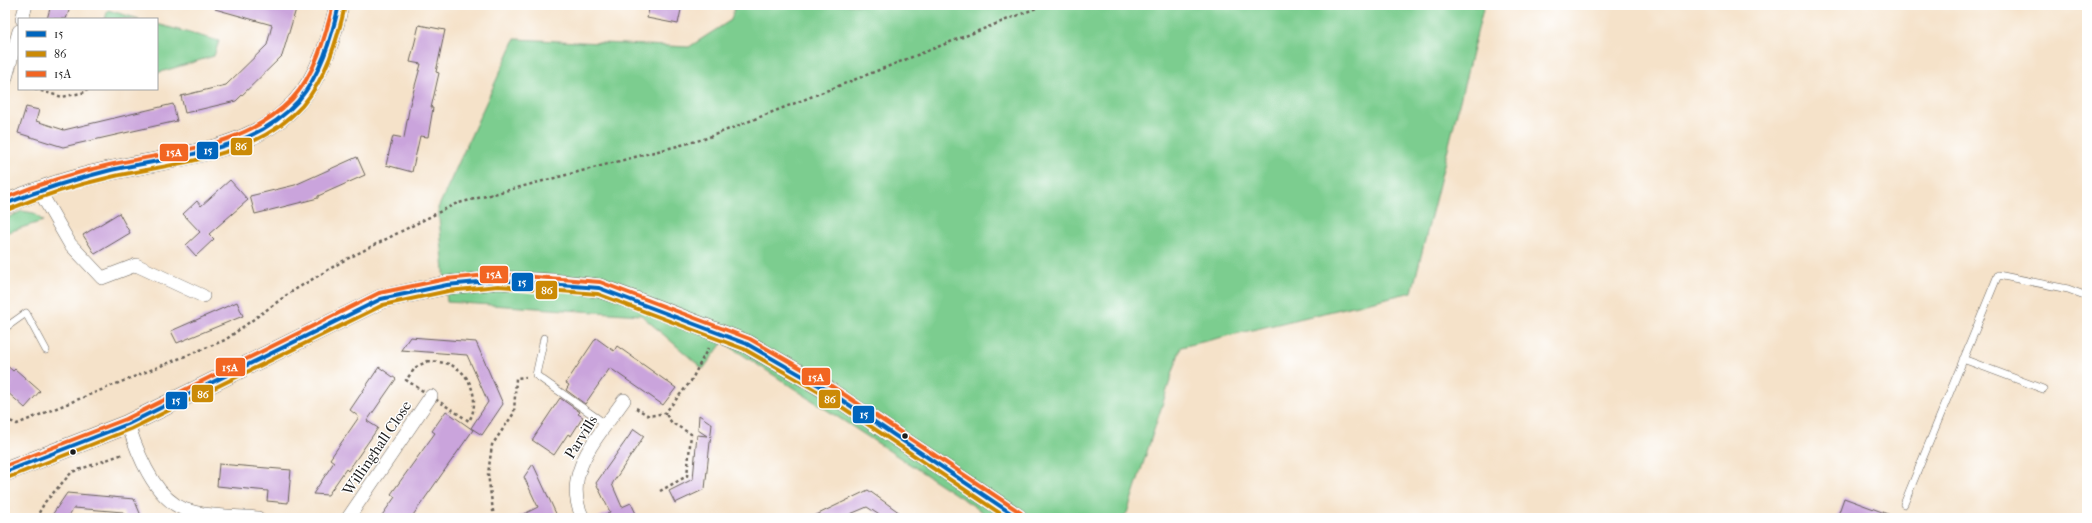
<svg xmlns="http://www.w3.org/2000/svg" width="2092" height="523" viewBox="0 0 2092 523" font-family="'IM FELL French Canon',serif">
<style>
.green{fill:#7bcd8f;stroke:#4c7456}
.building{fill:#caa4dc}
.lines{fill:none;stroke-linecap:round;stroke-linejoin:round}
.lane-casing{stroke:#686159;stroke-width:8}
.street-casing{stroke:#686159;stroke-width:14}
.secondary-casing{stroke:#686159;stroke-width:20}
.path{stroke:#686159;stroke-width:2.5;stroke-dasharray:3 3;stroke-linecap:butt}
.lane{stroke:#fff;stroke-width:7}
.street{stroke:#fff;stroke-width:13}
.secondary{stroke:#fff;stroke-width:19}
.bus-1-casing{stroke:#fff;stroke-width:7}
.bus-2-casing{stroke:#fff;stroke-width:7}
.bus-3-casing{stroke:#fff;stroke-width:7}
.bus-1{stroke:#0065bd;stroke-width:4}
.bus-2{stroke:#cb8a06;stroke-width:4}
.bus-3{stroke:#f26522;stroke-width:4}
.bus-dot{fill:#1c1c1c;stroke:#fff;stroke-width:1.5}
.labels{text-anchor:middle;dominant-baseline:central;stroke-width:3;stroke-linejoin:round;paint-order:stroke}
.street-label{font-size:15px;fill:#1c1c1c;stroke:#fff}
.line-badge{stroke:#fff;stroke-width:1.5}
.badge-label{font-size:11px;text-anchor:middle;font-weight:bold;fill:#fff}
</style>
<rect width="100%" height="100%" fill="#fff"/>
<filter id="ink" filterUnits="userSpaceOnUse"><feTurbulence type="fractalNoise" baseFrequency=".025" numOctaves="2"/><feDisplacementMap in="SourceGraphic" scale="8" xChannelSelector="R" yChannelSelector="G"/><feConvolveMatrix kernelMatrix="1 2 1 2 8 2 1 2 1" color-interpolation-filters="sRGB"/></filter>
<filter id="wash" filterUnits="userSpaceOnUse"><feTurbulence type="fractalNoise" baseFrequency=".012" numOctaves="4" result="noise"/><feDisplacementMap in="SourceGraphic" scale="16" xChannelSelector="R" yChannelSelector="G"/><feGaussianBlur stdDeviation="0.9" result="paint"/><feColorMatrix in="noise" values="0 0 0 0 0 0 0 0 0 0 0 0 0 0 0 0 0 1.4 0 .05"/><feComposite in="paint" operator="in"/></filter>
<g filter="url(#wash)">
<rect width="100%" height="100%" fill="#f5e2c9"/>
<!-- green -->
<path class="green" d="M735 5H1484L1412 292 1181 347 1127 513 1122 518H992L723 342 703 369 641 315 447 302 438 208 515 39 689 47 731 20Z
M108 10 139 19H105Z
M157 24 219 41 214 56 157 73Z
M22 211 34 213 43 221 5 233V219Z"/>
<g id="blocks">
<!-- building -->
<path class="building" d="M51 5H71L66 19H47Z
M216 5H284L296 9 282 56 236 101 185 113 181 96 226 85 267 45 272 25 215 9Z
M650 5H682L678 24 647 18Z
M419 25 445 30 436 72 439 73 431 108H433L428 137 420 136 412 172 386 165 393 136 404 138 410 104 421 64 410 62Z
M173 104 177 121 63 147 18 133 26 107 39 110 36 121 64 130Z
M357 157 365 175 318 196V198L255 214 250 196 295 185Z
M230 180 248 200 209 234 214 239 196 256 186 245 200 232 183 214 197 201 201 206Z
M119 213 130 233 95 254 83 235Z
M237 302 243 316 177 343 171 331Z
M410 337 476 342 503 404 482 435 471 428 488 402 467 355 401 350Z
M596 338 614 351 617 346 676 388 663 405 610 368 585 404 566 390 569 385 566 383Z
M5 364 13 371 15 369 40 391 25 408 5 390Z
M379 367 396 379 367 421 378 428 348 471 346 469 328 495 313 494 334 462 330 459 359 417 350 410Z
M560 398 580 412 578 414 583 417 571 436 568 434 554 455 532 440Z
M446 411 473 430 411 518H380L395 497 391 494 435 433 432 431Z
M699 415 712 424 705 489 675 503 669 491 693 479 697 435 707 436 698 430Z
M634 429 644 436 612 484 622 507 631 503 638 518H597L610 512 596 483Z
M219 464 291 470 288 503 267 501 268 491 217 486Z
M533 464 558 518H516L538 507 524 477Z
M868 490 907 518H884L867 507 841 518H810Z
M67 493 134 499 142 518H126L123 512 74 508 67 518H50Z
M1844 498 1893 516V518H1837Z"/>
</g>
</g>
<g filter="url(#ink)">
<use href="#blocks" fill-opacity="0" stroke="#686159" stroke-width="1"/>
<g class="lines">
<defs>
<path id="lane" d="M5 328 26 313 46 350
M544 338 536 375 607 425
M1963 359 2043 389
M1904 504 1998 275 2068 289 2087 296"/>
<path id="street" d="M22 19 26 5
M5 81 19 31
M39 190 70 244 102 278 136 265 203 296
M128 424C137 452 154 498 184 509 206 517 234 516 258 518
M348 518 431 396
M583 518C560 473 600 435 624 400"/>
<path id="secondary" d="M5 204C32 193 59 183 88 176 150 159 238 157 287 112 317 86 331 43 339 5
M5 472 128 424 381 299 447 285 498 280 552 283 599 288 641 303 747 344 827 390 1018 518"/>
</defs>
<!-- lane casing -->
<use href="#lane" class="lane-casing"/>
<!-- street casing -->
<use href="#street" class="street-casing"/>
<!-- secondary casing -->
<use href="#secondary" class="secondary-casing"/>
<!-- path -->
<path class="path" d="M35 89 62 97 86 92 88 89
M428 361C436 362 447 362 453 366 472 375 480 403 469 421L406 380 416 367Z
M636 408 649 416 665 413 691 381 708 348
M5 419 17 424 225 340 291 292 343 261 455 204 704 139 1044 5
M660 491 687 476 691 434 672 423 665 413
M36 518 45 502 72 472 123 454
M494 518 488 474 492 445 514 413 516 378 526 377"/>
<!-- lane -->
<use href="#lane" class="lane"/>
<!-- street -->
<use href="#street" class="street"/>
<!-- secondary -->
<use href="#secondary" class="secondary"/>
<defs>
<path id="bus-1" d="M5 204C40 190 75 179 111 170 174 156 252 153 298 101 321 74 331 39 339 5
M5 472 128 424 381 299 447 285 498 280 599 288 747 344 827 390 1018 518"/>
<path id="bus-2" d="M7 210C41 196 76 185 111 177 176 162 254 159 302 106 326 78 337 41 345 6
M7 478 131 429 383 305 448 291 498 286 598 294 744 349 824 395 1007 518"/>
<path id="bus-3" d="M5 198C39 184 73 173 109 165 172 151 245 148 292 99 315 74 325 38 333 5
M5 466 126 419 379 293 446 279 498 274 600 282 750 339 830 385 1021 513"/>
</defs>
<!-- bus-1 casing -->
<use href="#bus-1" class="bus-1-casing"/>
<!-- bus-2 casing -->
<use href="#bus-2" class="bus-2-casing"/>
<!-- bus-3 casing -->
<use href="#bus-3" class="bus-3-casing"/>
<!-- bus-1 -->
<use href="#bus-1" class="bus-1"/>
<!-- bus-2 -->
<use href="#bus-2" class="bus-2"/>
<!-- bus-3 -->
<use href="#bus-3" class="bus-3"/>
</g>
</g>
<!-- markers -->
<g class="bus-dot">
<circle cx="905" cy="436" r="3.5"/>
<circle cx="73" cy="452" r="3.5"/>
</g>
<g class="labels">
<!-- street labels -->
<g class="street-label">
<text transform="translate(581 437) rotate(-58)">Parvills</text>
<text transform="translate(377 448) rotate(-56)">Willinghall Close</text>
</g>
</g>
<g class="line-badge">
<rect x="230" y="137" width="23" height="19" rx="4" fill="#cb8a06"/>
<rect x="196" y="141" width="23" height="19" rx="4" fill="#0065bd"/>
<rect x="159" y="143" width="30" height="19" rx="4" fill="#f26522"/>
<rect x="479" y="265" width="30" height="19" rx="4" fill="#f26522"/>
<rect x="511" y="272" width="23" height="20" rx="4" fill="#0065bd"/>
<rect x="535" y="280" width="23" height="20" rx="4" fill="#cb8a06"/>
<rect x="215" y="357" width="31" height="20" rx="4" fill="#f26522"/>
<rect x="801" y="367" width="30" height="19" rx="4" fill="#f26522"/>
<rect x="191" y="384" width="23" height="19" rx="4" fill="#cb8a06"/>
<rect x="818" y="389" width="23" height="20" rx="4" fill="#cb8a06"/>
<rect x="165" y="391" width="23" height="19" rx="4" fill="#0065bd"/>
<rect x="852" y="405" width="23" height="19" rx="4" fill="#0065bd"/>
</g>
<g class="badge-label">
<text x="241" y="150">86</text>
<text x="208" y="154">15</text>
<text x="174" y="156">15A</text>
<text x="494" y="278">15A</text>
<text x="522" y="286">15</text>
<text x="547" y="294">86</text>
<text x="230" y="371">15A</text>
<text x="816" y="381">15A</text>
<text x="203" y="398">86</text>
<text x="830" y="403">86</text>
<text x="176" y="404">15</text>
<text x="864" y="418">15</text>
</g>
<!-- margin -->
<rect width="2092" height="523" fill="none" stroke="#fff" stroke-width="20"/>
<!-- legend -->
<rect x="18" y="18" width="140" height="72" fill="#ffffff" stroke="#a4a4a4"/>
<rect x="26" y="31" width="20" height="6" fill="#0065bd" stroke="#a4a4a4"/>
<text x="54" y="38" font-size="12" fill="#1c1c1c">15</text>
<rect x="26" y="51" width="20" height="6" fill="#cb8a06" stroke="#a4a4a4"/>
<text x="54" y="58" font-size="12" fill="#1c1c1c">86</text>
<rect x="26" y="71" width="20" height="6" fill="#f26522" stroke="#a4a4a4"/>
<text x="54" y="78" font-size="12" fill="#1c1c1c">15A</text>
</svg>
